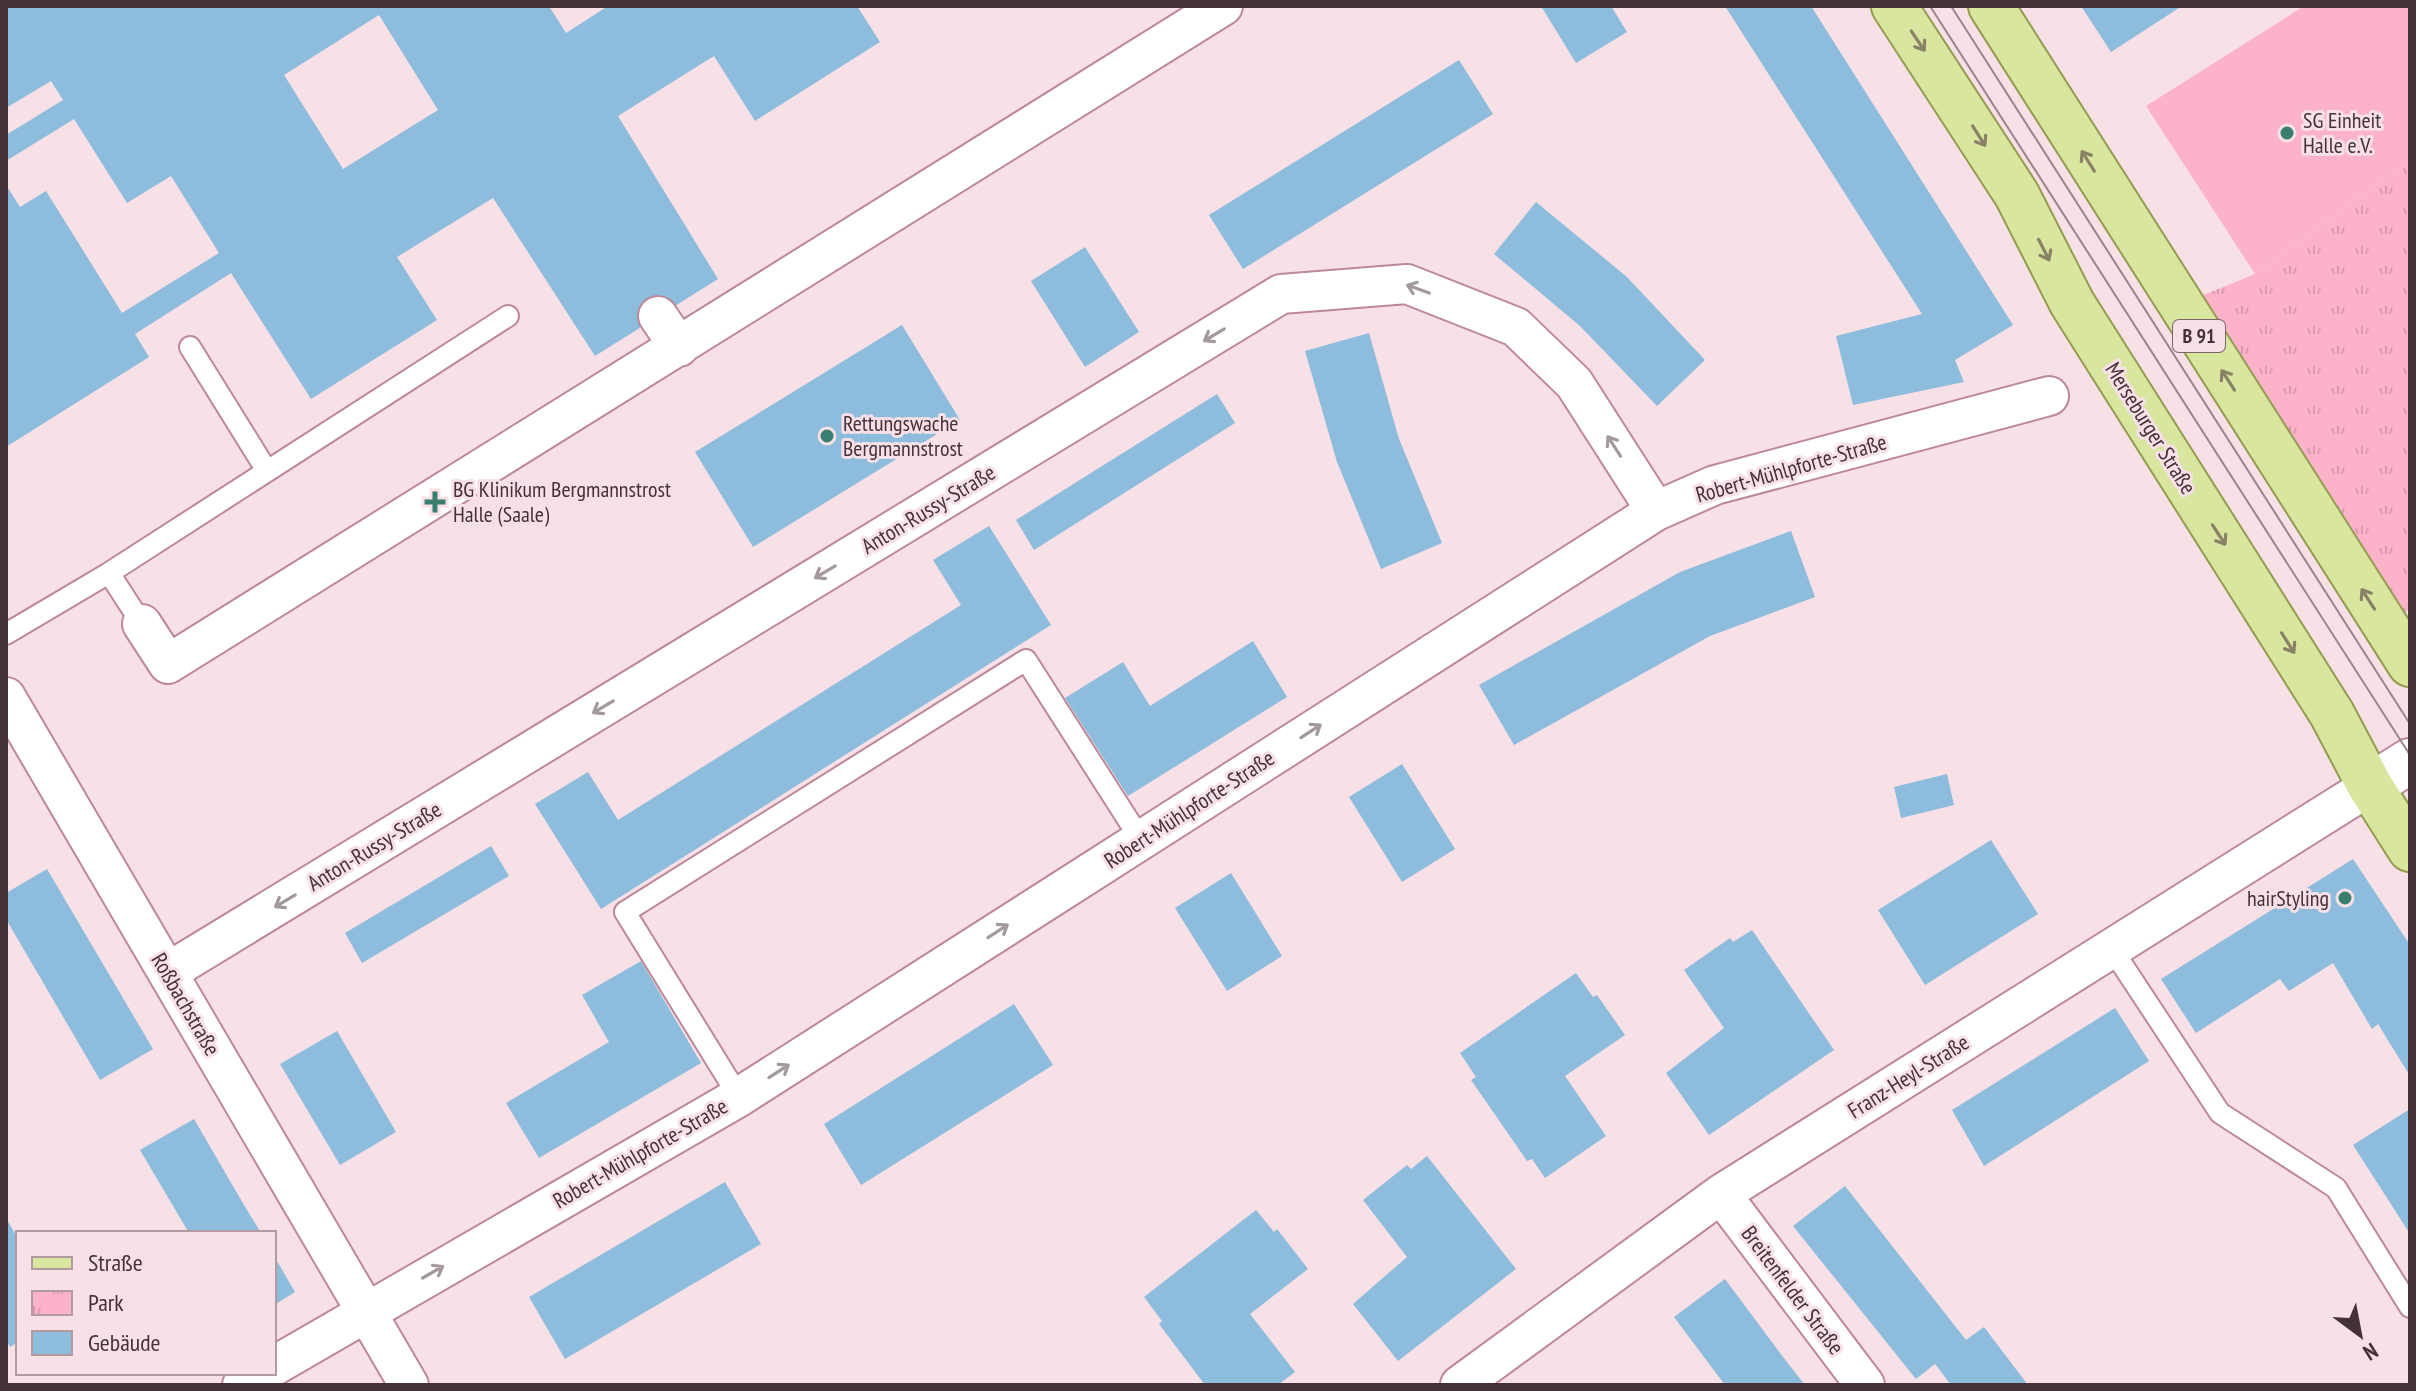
<svg xmlns="http://www.w3.org/2000/svg" width="2416" height="1391" viewBox="0 0 2416 1391" font-family="'PT Sans Narrow',sans-serif">
<style>
.grass{fill:#fcb3ca}
.park{fill:url(#park-tufts)}
.building{fill:#8dbcdc;fill-rule:evenodd}
.lines{fill:none;stroke-linecap:round;stroke-linejoin:round}
.lane-casing{stroke:#bd8898;stroke-width:24}
.street-casing{stroke:#bd8898;stroke-width:42}
.secondary-casing{stroke:#bd8898;stroke-width:48}
.primary-casing{stroke:#959c51;stroke-width:48}
.lane{stroke:#fff;stroke-width:20}
.street{stroke:#fff;stroke-width:38}
.secondary{stroke:#fff;stroke-width:44}
.primary{stroke:#d9e69f;stroke-width:44}
.tram{stroke:#9b848b;stroke-width:2}
.oneway{stroke:#898266}
.oneway2{stroke:#a3989c}
.poi-dot{fill:#3a7e70;stroke:#f7e0e6;stroke-width:3}
.labels{text-anchor:middle;dominant-baseline:central;stroke-width:6;stroke-linejoin:round;paint-order:stroke}
.shield{fill:#f7e0e6;stroke:#7c666c;stroke-width:2}
.shield-label{font-size:20px;font-weight:bold;fill:#473138}
.poi-label{font-size:22px;fill:#473138;stroke:#f7e0e6;text-anchor:start}
.street-label{font-size:22px;fill:#473138;stroke:#f7e0e6}
</style>
<defs>
<pattern id="park-tufts" width="24" height="20" patternUnits="userSpaceOnUse" patternTransform="scale(2)"><rect width="24" height="20" fill="#fcb3ca"/><path d="M3 7l-1-3M5 7V3M7 7l1-3M15 17l-1-3M17 17v-4M19 17l1-3" fill="none" stroke="#d99aae"/></pattern>
</defs>
<rect width="100%" height="100%" fill="#f7e0e6"/>
<!-- grass -->
<path class="grass" d="M2304 6H2410V160L2255 274 2146 106Z"/>
<!-- park -->
<path class="park" d="M2410 160V609L2405 612 2196 298 2255 274Z"/>
<!-- building -->
<path class="building" d="M6 6H549L566 33 608 6H857L880 42 755 121 714 56 618 116 718 279 595 356 493 198 397 257 437 320 311 399 231 273 135 334 149 357 6 447V185L20 207 46 191 122 313 219 253 171 176 127 203 74 119 6 161V135L63 100 51 81 6 108ZM379 15 438 110 343 169 284 75Z
M1541 6H1611L1627 32 1576 63Z
M1725 6H1811L2013 325 1955 360 1964 382 1853 405 1836 336 1922 314Z
M2081 6H2182L2111 52Z
M1459 60 1493 114 1243 269 1209 215Z
M1536 202 1627 277 1705 360 1657 406 1580 326 1494 254Z
M1085 247 1139 332 1085 367 1031 281Z
M902 325 960 420 753 547 695 452Z
M1369 333 1399 439 1442 543 1381 569 1337 462 1305 351Z
M1217 394 1235 423 1034 550 1016 520Z
M989 526 1051 625 601 909 535 804 588 772 618 820 961 605 933 560Z
M1791 531 1815 597 1710 636 1514 745 1479 685 1680 572Z
M1253 641 1287 697 1128 796 1065 698 1123 662 1150 706Z
M1402 764 1455 849 1402 882 1349 797Z
M1947 774 1954 805 1901 818 1894 787Z
M1991 840 2038 914 1925 985 1878 910Z
M491 846 509 876 362 963 345 933Z
M2353 859 2410 945V1076L2378 1024 2372 1029 2333 963 2289 991 2280 979 2196 1033 2161 979Z
M47 869 153 1049 100 1080 6 919V893Z
M1231 873 1282 956 1227 991 1175 908Z
M1752 930 1834 1050 1709 1135 1666 1073 1724 1028 1684 970 1730 938 1733 942Z
M641 961 701 1063 539 1158 506 1103 609 1042 582 995Z
M1576 973 1593 997 1597 995 1625 1035 1565 1076 1606 1136 1545 1178 1532 1159 1527 1161 1471 1080 1476 1077 1460 1053Z
M1014 1004 1053 1065 861 1185 824 1124Z
M2115 1008 2149 1061 1984 1166 1952 1110Z
M337 1031 396 1132 340 1165 280 1064Z
M2410 1109V1234L2353 1145Z
M194 1119 244 1205 261 1233H189L140 1150Z
M1427 1156 1516 1269 1398 1361 1353 1304 1407 1257 1363 1200 1407 1165 1411 1169Z
M725 1182 761 1244 565 1359 529 1297Z
M1845 1186 1966 1340 1984 1327 2028 1385H1951L1935 1364 1916 1379 1793 1226Z
M1256 1210 1274 1232 1277 1229 1308 1269 1250 1314 1295 1372 1278 1385H1205L1159 1324 1162 1321 1144 1297Z
M6 1218 18 1239V1342L10 1347 6 1340Z
M274 1256 295 1292 274 1305Z
M1725 1279 1783 1357 1805 1385H1725L1674 1317Z"/>
<g class="lines">
<defs>
<path id="lane" d="M190 347 267 471
M109 573 142 624
M6 634 109 573 508 316
M2112 949 2220 1113 2336 1188 2410 1307
M739 1097 625 912 1026 660 1141 840"/>
<path id="street" d="M658 316 679 347
M142 624 168 664 1223 6
M6 697 409 1385
M168 972 1281 294 1407 284 1516 327 1574 383 1656 511
M1721 1194 1865 1385
M274 1366 739 1097 1656 511 1715 485 2049 396
M242 1385 262 1373
M1460 1385 1721 1194 2370 786"/>
<path id="secondary" d="M2370 786 2410 761"/>
<path id="primary" d="M1894 6 2017 195 2072 303 2332 714 2370 786 2410 849
M1991 6 2410 664"/>
</defs>
<!-- lane casing -->
<use href="#lane" class="lane-casing"/>
<!-- street casing -->
<use href="#street" class="street-casing"/>
<!-- secondary casing -->
<use href="#secondary" class="secondary-casing"/>
<!-- primary casing -->
<use href="#primary" class="primary-casing"/>
<!-- lane -->
<use href="#lane" class="lane"/>
<!-- street -->
<use href="#street" class="street"/>
<!-- secondary -->
<use href="#secondary" class="secondary"/>
<!-- primary -->
<use href="#primary" class="primary"/>
<!-- tram -->
<path class="tram" d="M1930 6 2410 755
M1951 6 2410 724"/>
</g>
<!-- one-way arrows -->
<defs><path id="oneway-shaft" d="M-6 0H5M1.5-3L5.5 0L1.5 3" fill="none" stroke-width="1.6" stroke-linecap="round" stroke-linejoin="round" transform="scale(2)"/></defs>
<g class="oneway">
<use href="#oneway-shaft" transform="translate(1918 41) rotate(56)"/>
<use href="#oneway-shaft" transform="translate(1979 136) rotate(58)"/>
<use href="#oneway-shaft" transform="translate(2088 161) rotate(-122)"/>
<use href="#oneway-shaft" transform="translate(2044 250) rotate(63)"/>
<use href="#oneway-shaft" transform="translate(2228 380) rotate(-123)"/>
<use href="#oneway-shaft" transform="translate(2219 535) rotate(57)"/>
<use href="#oneway-shaft" transform="translate(2368 599) rotate(-123)"/>
<use href="#oneway-shaft" transform="translate(2288 643) rotate(58)"/>
</g>
<g class="oneway2">
<use href="#oneway-shaft" transform="translate(1418 289) rotate(-160)"/>
<use href="#oneway-shaft" transform="translate(1214 335) rotate(149)"/>
<use href="#oneway-shaft" transform="translate(1614 446) rotate(-123)"/>
<use href="#oneway-shaft" transform="translate(825 572) rotate(149)"/>
<use href="#oneway-shaft" transform="translate(603 707) rotate(149)"/>
<use href="#oneway-shaft" transform="translate(1311 731) rotate(-33)"/>
<use href="#oneway-shaft" transform="translate(285 901) rotate(149)"/>
<use href="#oneway-shaft" transform="translate(998 931) rotate(-33)"/>
<use href="#oneway-shaft" transform="translate(779 1071) rotate(-33)"/>
<use href="#oneway-shaft" transform="translate(433 1272) rotate(-30)"/>
</g>
<!-- markers -->
<g class="poi-dot">
<circle cx="2287" cy="133" r="8"/>
<circle cx="827" cy="436" r="8"/>
<path d="M431 490h8v8h8v8h-8v8h-8v-8h-8v-8h8z"/>
<circle cx="2345" cy="898" r="8"/>
</g>
<g class="labels">
<!-- shield labels -->
<rect class="shield" x="2173" y="320" width="52" height="32" rx="6"/>
<g class="shield-label">
<text x="2199" y="336">B 91</text>
</g>
<!-- poi labels -->
<g class="poi-label">
<text x="2303" y="120">SG Einheit<tspan x="2303" dy="25">Halle e.V.</tspan></text>
<text x="843" y="423">Rettungswache<tspan x="843" dy="25">Bergmannstrost</tspan></text>
<text x="453" y="489">BG Klinikum Bergmannstrost<tspan x="453" dy="25">Halle (Saale)</tspan></text>
<text x="2329" y="898" text-anchor="end">hairStyling</text>
</g>
<!-- street labels -->
<g class="street-label">
<text transform="translate(2151 428) rotate(58)">Merseburger Straße</text>
<text transform="translate(1791 468) rotate(-16)">Robert-Mühlpforte-Straße</text>
<text transform="translate(928 509) rotate(-31)">Anton-Russy-Straße</text>
<text transform="translate(1189 809) rotate(-33)">Robert-Mühlpforte-Straße</text>
<text transform="translate(374 846) rotate(-31)">Anton-Russy-Straße</text>
<text transform="translate(186 1004) rotate(60)">Roßbachstraße</text>
<text transform="translate(1908 1076) rotate(-32)">Franz-Heyl-Straße</text>
<text transform="translate(640 1153) rotate(-30)">Robert-Mühlpforte-Straße</text>
<text transform="translate(1793 1290) rotate(53)">Breitenfelder Straße</text>
</g>
</g>
<!-- border -->
<rect width="2416" height="1391" fill="none" stroke="#473138" stroke-width="16"/>
<!-- legend -->
<rect x="16" y="1231" width="260" height="144" fill="#f7e0e6" stroke="#b19aa0" stroke-width="2"/>
<rect x="32" y="1257" width="40" height="12" fill="#d9e69f" stroke="#b19aa0" stroke-width="2"/>
<text x="88" y="1271" font-size="24" fill="#473138">Straße</text>
<rect x="32" y="1291" width="40" height="24" fill="url(#park-tufts)" stroke="#b19aa0" stroke-width="2"/>
<text x="88" y="1311" font-size="24" fill="#473138">Park</text>
<rect x="32" y="1331" width="40" height="24" fill="#8dbcdc" stroke="#b19aa0" stroke-width="2"/>
<text x="88" y="1351" font-size="24" fill="#473138">Gebäude</text>
<!-- north arrow -->
<g transform="translate(2360 1335) rotate(148)" stroke="#f7e0e6" stroke-width="6" paint-order="stroke">
<path d="M0-6L14 30L0 20L-14 30Z" fill="#473138"/>
<text y="-12" font-size="22" font-weight="bold" text-anchor="middle" fill="#473138">N</text>
</g>
</svg>
